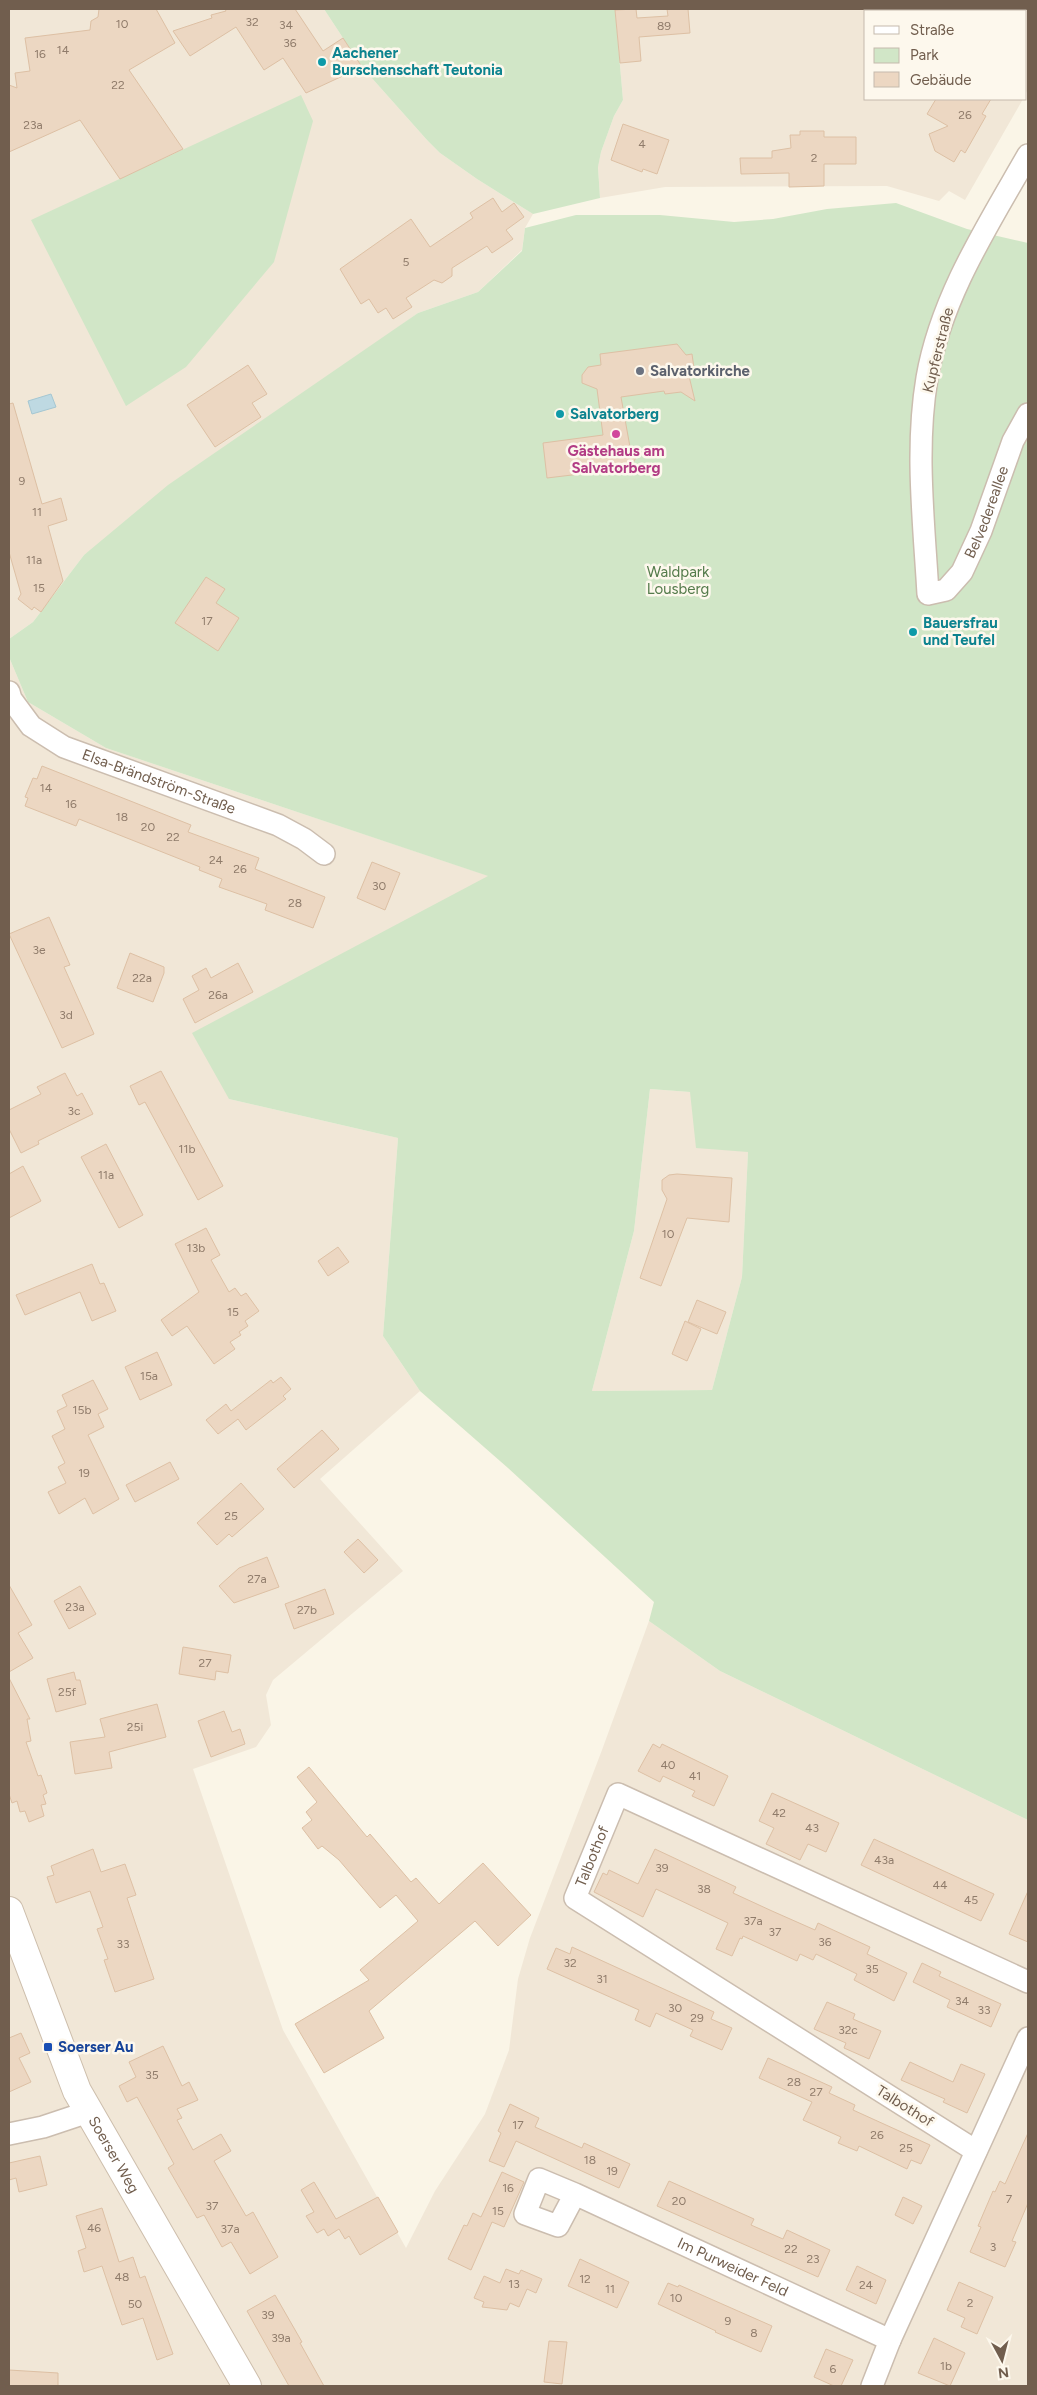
<svg xmlns="http://www.w3.org/2000/svg" width="1037" height="2395" viewBox="0 0 1037 2395" font-family="Figtree,sans-serif">
<style>
.residential{fill:#f1e7d7}
.green{fill:#d1e6c7;fill-rule:evenodd}
.water{fill:#bed9e2;stroke:#a5c7d2}
.building{fill:#ecd7c2;stroke:#ddc0a4}
.lines{fill:none;stroke-linecap:round;stroke-linejoin:round}
.street-casing{stroke:#cbbdaf;stroke-width:24}
.secondary-casing{stroke:#cdbeac;stroke-width:30}
.street{stroke:#fff;stroke-width:21}
.secondary{stroke:#fff;stroke-width:28}
.culture-dot{fill:#0f9aa8;stroke:#fdf8ed;stroke-width:2}
.worship-dot{fill:#6b7280;stroke:#fdf8ed;stroke-width:2}
.hotel-dot{fill:#d1479c;stroke:#fdf8ed;stroke-width:2}
.transit-dot{fill:#1a4fb4;stroke:#fdf8ed;stroke-width:2}
.labels{text-anchor:middle;dominant-baseline:central;stroke-width:5;stroke-linejoin:round;paint-order:stroke}
.number-label{font-size:12px;fill:#907c6b}
.culture-label{font-size:15px;font-weight:bold;fill:#0d838f;stroke:#fdf8ed;text-anchor:start}
.street-label{font-size:15px;fill:#715e4e;stroke:#fdf8ed}
.worship-label{font-size:15px;font-weight:bold;fill:#5b616d;stroke:#fdf8ed;text-anchor:start}
.hotel-label{font-size:15px;font-weight:bold;fill:#b23c85;stroke:#fdf8ed}
.park-label{font-size:15px;fill:#547b4b;stroke:#fdf8ed}
.transit-label{font-size:15px;font-weight:bold;fill:#164399;stroke:#fdf8ed;text-anchor:start}
</style>
<rect width="100%" height="100%" fill="#faf5e7"/>
<!-- residential -->
<path class="residential" d="M9 9H324L362 67 427 140 440 153 477 179 533 214 525 228 522 250 478 292 418 313 84 555 33 622 9 639Z
M615 9H1028V89L1026 93V11H866V99H1023L965 200 949 191 939 201 887 186 665 187 600 198 598 166 601 152 614 116 623 100Z
M9 657 28 702 106 748 489 876 229 1099 398 1138 383 1336 420 1391 320 1479 403 1571 273 1680 266 1695 271 1725 256 1747 193 1769 283 2030 406 2248 435 2191 485 2114 509 2050 518 1979 530 1938 602 1750 649 1621 720 1671 1028 1820V2386H9Z
M650 1089 690 1092 748 1152 742 1277 712 1390 592 1391 634 1231Z"/>
<!-- green -->
<path class="green" d="M324 9H615L623 100 614 116 601 152 598 167 600 198 533 214 477 179 440 153 427 140 362 67Z
M301 95 313 121 274 262 186 367 126 406 31 220Z
M896 203 967 229 1028 243V1820L720 1671 649 1621 654 1602 508 1468 420 1391 383 1336 398 1138 229 1099 192 1033 488 876 106 748 28 702 9 657V639L33 622 84 555 168 485 418 313 478 292 522 251 525 228 576 215H660L734 222 773 219 827 209ZM650 1089 690 1092 696 1148 748 1152 742 1277 712 1390 592 1391 634 1231Z"/>
<!-- water -->
<path class="water" d="M51 394 56 407 32 414 28 401Z"/>
<!-- building -->
<path class="building" d="M99 9H156L175 43 129 70 183 149 120 179 80 120 9 152V85L17 88 15 73 30 71 25 38 90 30 91 21 98 17Z
M225 9H295L323 51 343 38 362 67 306 93 283 58 264 70 236 27 190 56 173 31 212 18 211 15 226 11Z
M636 9 637 18 668 16 667 9H688L690 33 639 37 641 61 620 63 615 10Z
M936 99H991L982 114 986 116 965 153 961 150 954 162 935 151 929 134 948 126 927 114Z
M623 124 669 140 657 174 643 169 642 172 611 160Z
M800 131H824V137H856V164H824V186L789 187V173L741 174 740 158H772V151L791 148 790 135H800Z
M493 198 502 212 514 203 524 217 506 230 513 239 492 253 487 246 452 268V276L442 283 434 280 406 298 412 307 393 319 386 308 378 313 369 299 361 304 340 269 411 219 430 247 473 218 470 213Z
M677 344 686 355 692 354 695 375 689 376 695 401 681 392 665 394 664 391 621 397 630 447 638 454 630 468 547 478 543 443 603 435 597 389 582 383V375L588 367 601 365 600 354Z
M248 365 267 394 252 403 261 417 215 447 187 405Z
M13 403 42 504 61 498 67 520 48 526 63 581 41 612 34 607 32 610 18 599 21 594 9 552V404Z
M206 577 225 589 216 603 239 618 218 651 175 623Z
M42 766 191 825 188 832 259 858 255 869 325 897 313 928 265 910 267 904 219 887 222 879 199 870 200 867 79 819 76 826 25 806 28 798 25 797 33 778 37 779Z
M372 862 400 873 385 910 357 898Z
M49 917 70 965 64 967 94 1034 62 1048 9 934Z
M130 953 164 967V973L153 1002 117 988Z
M238 963 253 992 195 1023 183 999 199 990 192 976 206 968 211 978Z
M161 1071 223 1186 198 1200 145 1102 139 1105 130 1086Z
M65 1073 77 1096 82 1093 93 1114 38 1141 39 1144 21 1153 9 1129V1110L41 1094 37 1087Z
M106 1144 143 1215 119 1228 81 1157Z
M23 1166 41 1201 9 1218V1174Z
M677 1174 732 1178 729 1222 687 1218 661 1286 640 1278 667 1199 662 1190V1180L669 1175Z
M206 1228 220 1255 211 1260 229 1292 235 1288 241 1296 246 1293 259 1311 245 1321 248 1326 239 1332 241 1335 230 1342 235 1349 214 1364 187 1326 172 1336 161 1320 199 1292 175 1244Z
M338 1247 349 1262 328 1276 318 1261Z
M92 1264 100 1284 104 1283 116 1311 92 1321 80 1292 25 1315 16 1295Z
M697 1300 726 1312 717 1334 688 1322Z
M685 1321 701 1329 687 1361 672 1354Z
M157 1352 172 1385 140 1400 125 1367Z
M281 1377 291 1389 283 1396 286 1399 246 1430 238 1419 218 1434 206 1420 226 1404 231 1411 271 1380 273 1383Z
M93 1380 108 1409 98 1414 104 1427 88 1435 119 1499 93 1514 85 1498 59 1514 48 1492 66 1483 58 1467 65 1463 52 1436 65 1429 57 1411 67 1406 62 1395Z
M322 1430 339 1449 294 1488 277 1469Z
M170 1462 179 1479 135 1502 126 1485Z
M241 1483 264 1509 232 1537 229 1534 217 1545 197 1523Z
M358 1539 378 1560 364 1573 344 1552Z
M267 1557 279 1587 234 1603 219 1586 239 1568Z
M9 1585 32 1625 18 1633 33 1658 9 1672Z
M80 1586 96 1614 69 1629 54 1601Z
M325 1589 334 1614 294 1629 285 1604Z
M183 1647 231 1655 228 1673 216 1671 215 1680 179 1674Z
M74 1672 76 1680H80L86 1704 56 1712 47 1679Z
M9 1678 30 1719H27L31 1741 26 1742 38 1776 41 1775 47 1793 43 1795 46 1804 41 1805 44 1816 29 1822 25 1811 20 1812 17 1801 12 1803 9 1794Z
M157 1704 166 1737 109 1752 112 1768 75 1774 70 1742 105 1737 100 1719Z
M224 1711 232 1732 240 1729 245 1744 211 1757 198 1721Z
M653 1744 660 1748 662 1744 728 1776 714 1806 692 1796 695 1791 663 1776 660 1782 638 1771Z
M309 1767 367 1837 370 1834 411 1882 416 1878 439 1904 483 1863 531 1915 498 1946 475 1921 369 2011 384 2038 324 2073 295 2024 369 1980 360 1970 418 1921 396 1895 380 1908 339 1860 322 1846 318 1849 302 1828 312 1820 306 1812 317 1802 297 1777Z
M772 1793 839 1823 826 1852 808 1844 800 1860 766 1844 774 1828 759 1821Z
M874 1839 994 1894 981 1921 861 1865Z
M93 1849 101 1872 125 1864 136 1895 127 1898 154 1979 115 1992 104 1960 108 1959 97 1929 103 1927 90 1891 56 1903 47 1877 54 1875 51 1866Z
M655 1849 736 1887 733 1893 772 1911 815 1930 818 1923 870 1947 867 1954 907 1973 894 2001 854 1980 857 1974 816 1954 813 1960 800 1954 797 1961 743 1936 742 1939 740 1938 732 1956 716 1949 728 1923 656 1889 643 1917 594 1892 603 1873 607 1875 609 1870 638 1884Z
M1028 1891V1942L1009 1934Z
M572 1947 714 2012 711 2019 732 2028 722 2050 690 2036 693 2030 656 2013 650 2027 635 2020 639 2010 547 1969 556 1948 570 1954Z
M922 1963 941 1972 939 1976 1001 2004 991 2027 947 2007 950 2000 913 1982Z
M827 2002 855 2014 853 2019 881 2031 869 2059 844 2048 846 2043 814 2029Z
M21 2033 30 2053 19 2058 31 2082 9 2092V2038Z
M163 2046 182 2086 189 2082 198 2100 177 2109 182 2118 177 2120 193 2150 221 2134 231 2151 214 2161 246 2216 253 2212 278 2257 250 2274 231 2242 222 2247 204 2215 197 2218 168 2168 174 2164 137 2097 127 2102 119 2086 136 2077 129 2062Z
M768 2058 832 2087 829 2093 855 2105 853 2110 930 2145 921 2164 911 2160 907 2169 859 2146 857 2151 838 2143 841 2137 803 2120 812 2102 759 2078Z
M910 2062 953 2082 961 2064 985 2074 967 2113 943 2102 945 2099 901 2080Z
M510 2104 539 2118 535 2127 582 2148 584 2143 630 2164 619 2188 516 2141 504 2167 489 2161 501 2133 498 2131Z
M1028 2133V2203L1012 2241 1016 2242 1005 2267 970 2252 981 2227 978 2226 993 2191 995 2192 1000 2181 1005 2184Z
M40 2156 47 2185 19 2192 16 2178 9 2180V2163Z
M502 2172 524 2182 504 2227 492 2222 471 2270 448 2259 464 2225 467 2226 473 2213 481 2217Z
M669 2181 754 2219 751 2225 783 2239 787 2230 830 2250 818 2277 657 2206Z
M314 2182 336 2219 378 2197 398 2232 360 2255 349 2236 345 2239 339 2229 328 2236 324 2229 317 2233 306 2216 314 2212 301 2190Z
M903 2197 922 2206 913 2224 895 2215Z
M102 2208 119 2262 133 2257 140 2278 145 2276 173 2354 157 2360 143 2318 122 2325 102 2266 84 2272 78 2251 86 2248 76 2216Z
M580 2259 629 2282 617 2308 568 2286Z
M857 2266 886 2280 876 2304 846 2290Z
M506 2269 519 2274 521 2270 542 2279 536 2293 527 2289 519 2307 510 2303 507 2310 482 2307 484 2302 474 2298 484 2276 500 2283Z
M959 2282 993 2297 977 2334 961 2327 965 2318 947 2310Z
M668 2283 678 2287 679 2285 772 2326 761 2352 715 2332 716 2331 658 2304Z
M275 2295 302 2342 300 2343 324 2386H289L247 2311Z
M934 2338 965 2353 950 2386 918 2373Z
M549 2341 567 2342 562 2384 544 2382Z
M826 2349 853 2360 841 2386H834L814 2377Z
M9 2370 58 2373V2386H9Z"/>
<g class="lines">
<defs>
<g id="street">
<path id="s1" d="M1028 155C988 225 941 297 927 378 915 449 924 523 928 594L946 590 962 572 981 531 1013 441 1028 414"/>
<path id="s2" d="M9 692 11 699 31 726 64 747 278 825 304 839 324 854"/>
<path d="M9 2134 43 2127 88 2112"/>
<path id="s3" d="M976 2151 575 1898 618 1794 1028 1982"/>
<path id="s4" d="M575 2194 558 2226 525 2214 539 2179 575 2194 890 2340"/>
<path d="M872 2386 890 2340 1028 2038"/>
</g>
<g id="secondary">
<path id="s5" d="M9 1911 77 2091 247 2386"/>
</g>
</defs>
<!-- street casing -->
<use href="#street" class="street-casing"/>
<!-- secondary casing -->
<use href="#secondary" class="secondary-casing"/>
<!-- street -->
<use href="#street" class="street"/>
<!-- secondary -->
<use href="#secondary" class="secondary"/>
</g>
<!-- markers -->
<g class="culture-dot">
<circle cx="322" cy="62" r="5"/>
<circle cx="560" cy="414" r="5"/>
<circle cx="913" cy="632" r="5"/>
</g>
<circle class="worship-dot" cx="640" cy="371" r="5"/>
<circle class="hotel-dot" cx="616" cy="434" r="5"/>
<rect class="transit-dot" x="43" y="2042" width="10" height="10" rx="2.5"/>
<g class="labels">
<!-- number labels -->
<g class="number-label">
<text x="252" y="22">32</text>
<text x="122" y="24">10</text>
<text x="286" y="25">34</text>
<text x="664" y="26">89</text>
<text x="290" y="43">36</text>
<text x="63" y="50">14</text>
<text x="40" y="54">16</text>
<text x="118" y="85">22</text>
<text x="965" y="115">26</text>
<text x="33" y="125">23a</text>
<text x="642" y="144">4</text>
<text x="814" y="158">2</text>
<text x="406" y="262">5</text>
<text x="22" y="481">9</text>
<text x="37" y="512">11</text>
<text x="34" y="560">11a</text>
<text x="39" y="588">15</text>
<text x="207" y="621">17</text>
<text x="46" y="788">14</text>
<text x="71" y="804">16</text>
<text x="122" y="817">18</text>
<text x="148" y="827">20</text>
<text x="173" y="837">22</text>
<text x="216" y="860">24</text>
<text x="240" y="869">26</text>
<text x="379" y="886">30</text>
<text x="295" y="903">28</text>
<text x="39" y="950">3e</text>
<text x="142" y="978">22a</text>
<text x="218" y="995">26a</text>
<text x="66" y="1015">3d</text>
<text x="74" y="1111">3c</text>
<text x="187" y="1149">11b</text>
<text x="106" y="1175">11a</text>
<text x="668" y="1234">10</text>
<text x="196" y="1248">13b</text>
<text x="233" y="1312">15</text>
<text x="149" y="1376">15a</text>
<text x="82" y="1410">15b</text>
<text x="84" y="1473">19</text>
<text x="231" y="1516">25</text>
<text x="257" y="1579">27a</text>
<text x="75" y="1607">23a</text>
<text x="307" y="1610">27b</text>
<text x="205" y="1663">27</text>
<text x="67" y="1692">25f</text>
<text x="135" y="1727">25i</text>
<text x="668" y="1765">40</text>
<text x="695" y="1776">41</text>
<text x="779" y="1813">42</text>
<text x="812" y="1828">43</text>
<text x="884" y="1860">43a</text>
<text x="662" y="1868">39</text>
<text x="940" y="1885">44</text>
<text x="704" y="1889">38</text>
<text x="971" y="1900">45</text>
<text x="753" y="1921">37a</text>
<text x="775" y="1932">37</text>
<text x="825" y="1942">36</text>
<text x="123" y="1944">33</text>
<text x="570" y="1963">32</text>
<text x="872" y="1969">35</text>
<text x="602" y="1979">31</text>
<text x="962" y="2001">34</text>
<text x="675" y="2008">30</text>
<text x="984" y="2010">33</text>
<text x="697" y="2018">29</text>
<text x="848" y="2030">32c</text>
<text x="152" y="2075">35</text>
<text x="794" y="2082">28</text>
<text x="816" y="2092">27</text>
<text x="518" y="2125">17</text>
<text x="877" y="2135">26</text>
<text x="906" y="2148">25</text>
<text x="590" y="2160">18</text>
<text x="612" y="2171">19</text>
<text x="508" y="2188">16</text>
<text x="1009" y="2199">7</text>
<text x="679" y="2201">20</text>
<text x="212" y="2206">37</text>
<text x="498" y="2211">15</text>
<text x="94" y="2228">46</text>
<text x="230" y="2229">37a</text>
<text x="993" y="2247">3</text>
<text x="791" y="2249">22</text>
<text x="813" y="2259">23</text>
<text x="122" y="2277">48</text>
<text x="585" y="2279">12</text>
<text x="514" y="2284">13</text>
<text x="866" y="2285">24</text>
<text x="610" y="2289">11</text>
<text x="676" y="2298">10</text>
<text x="970" y="2303">2</text>
<text x="135" y="2304">50</text>
<text x="268" y="2315">39</text>
<text x="728" y="2321">9</text>
<text x="754" y="2333">8</text>
<text x="281" y="2338">39a</text>
<text x="946" y="2366">1b</text>
<text x="833" y="2369">6</text>
</g>
<!-- culture labels -->
<g class="culture-label">
<text x="332" y="53">Aachener<tspan x="332" dy="17">Burschenschaft Teutonia</tspan></text>
<text x="570" y="414">Salvatorberg</text>
<text x="923" y="623">Bauersfrau<tspan x="923" dy="17">und Teufel</tspan></text>
</g>
<!-- street labels -->
<g class="street-label">
<text transform="translate(938 350) rotate(-76)">Kupferstraße</text>
<text stroke="none"><textPath href="#s1" startOffset="570">Belvedereallee</textPath></text>
<text stroke="none"><textPath href="#s2" startOffset="181">Elsa-Brändström-Straße</textPath></text>
<text stroke="none"><textPath href="#s3" startOffset="519">Talbothof</textPath></text>
<text transform="translate(905 2106) rotate(32)">Talbothof</text>
<text stroke="none"><textPath href="#s5" startOffset="266">Soerser Weg</textPath></text>
<text stroke="none"><textPath href="#s4" startOffset="322">Im Purweider Feld</textPath></text>
</g>
<!-- worship labels -->
<g class="worship-label">
<text x="650" y="371">Salvatorkirche</text>
</g>
<!-- hotel labels -->
<g class="hotel-label">
<text x="616" y="451">Gästehaus am<tspan x="616" dy="17">Salvatorberg</tspan></text>
</g>
<!-- park labels -->
<g class="park-label">
<text x="678" y="572">Waldpark<tspan x="678" dy="17">Lousberg</tspan></text>
</g>
<!-- transit labels -->
<g class="transit-label">
<text x="58" y="2047">Soerser Au</text>
</g>
</g>
<!-- border -->
<rect width="1037" height="2395" fill="none" stroke="#715e4e" stroke-width="20"/>
<!-- legend -->
<rect x="864" y="10" width="162" height="90" fill="#fdf8ed" stroke="#c5baad"/>
<rect x="874" y="26" width="25" height="8" fill="#ffffff" stroke="#c5baad"/>
<text x="910" y="35" font-size="15" fill="#715e4e">Straße</text>
<rect x="874" y="48" width="25" height="15" fill="#d1e6c7" stroke="#c5baad"/>
<text x="910" y="60" font-size="15" fill="#715e4e">Park</text>
<rect x="874" y="72" width="25" height="15" fill="#ecd7c2" stroke="#c5baad"/>
<text x="910" y="85" font-size="15" fill="#715e4e">Gebäude</text>
<!-- north arrow -->
<g transform="translate(1002 2360) rotate(173)" stroke="#fdf8ed" stroke-width="4" paint-order="stroke">
<path d="M0-4L9 19L0 12L-9 19Z" fill="#715e4e"/>
<text y="-8" font-size="14" font-weight="bold" text-anchor="middle" fill="#715e4e">N</text>
</g>
</svg>
